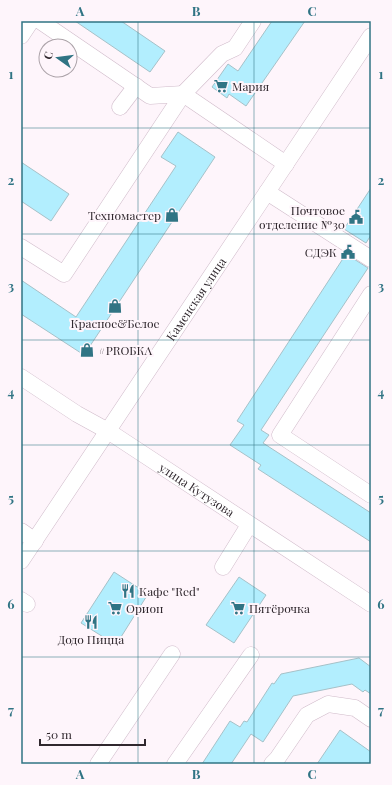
<svg xmlns="http://www.w3.org/2000/svg" width="392" height="785" viewBox="0 0 392 785" font-family="'Playfair Display',serif">
<style>
.building{fill:#b2eefe;stroke:#a6c1c8}
.lines{fill:none;stroke-linecap:round;stroke-linejoin:round}
.minor-casing{stroke:#d0bbca;stroke-width:17}
.minor{stroke:#fff;stroke-width:16}
.grid{fill:none;stroke:#307484;stroke-width:1;stroke-opacity:0.55}
.labels{text-anchor:middle;dominant-baseline:central;stroke-width:4;stroke-linejoin:round;paint-order:stroke}
.poi-label{font-size:12px;fill:#30282e;stroke:#fef5fb;text-anchor:start}
.street-label{font-size:12px;fill:#30282e;stroke:#fef5fb}
.neatline{fill:none;stroke:#307484;stroke-width:1.5}
.grid-label{font-size:13px;text-anchor:middle;font-weight:bold;fill:#307484}
</style>
<rect width="100%" height="100%" fill="#fef5fb"/>
<!-- building -->
<path class="building" d="M75 21H121L165 51 150 72Z
M272 21H305L246 106 229 94 227 98 212 87 228 64 238 71Z
M178 132 215 157 84 355 21 314V280L76 317 176 166 161 157Z
M21 162 69 194 51 221 21 201Z
M371 188V235L366 243 344 229Z
M346 254 368 268 261 430 269 435 263 443 371 513V542L258 469 261 465 230 445 244 425 237 421Z
M114 572 148 594 116 645 81 623Z
M239 577 266 595 234 643 206 625Z
M359 658 371 667V694L365 690 363 692 352 684 293 696 263 742 251 734 231 764H202L230 721 240 727 244 721 247 722 272 683 274 684 281 674Z
M340 730 371 752V764H317Z"/>
<g class="lines">
<defs>
<g id="minor">
<path d="M40 21 150 96 183 94"/>
<path d="M253 21 235 48 222 54 183 94 286 164"/>
<path d="M21 36 31 21"/>
<path d="M120 107 136 86"/>
<path d="M267 192 371 259"/>
<path d="M21 247 64 274 183 94"/>
<path d="M371 294 280 435 371 495"/>
<path id="s1" d="M21 377 77 414 108 431 371 604"/>
<path d="M21 531 35 541"/>
<path id="s2" d="M21 561 371 36"/>
<path d="M223 567 249 525"/>
<path d="M21 600 27 604"/>
<path d="M98 764 172 654"/>
<path d="M175 764 251 655"/>
<path d="M272 764 277 759 307 715 328 704 355 708 371 719"/>
</g>
</defs>
<!-- minor casing -->
<use href="#minor" class="minor-casing"/>
<!-- minor -->
<use href="#minor" class="minor"/>
</g>
<!-- grid -->
<path class="grid" d="M138 21V764M254 21V764M21 128H371M21 234H371M21 340H371M21 445H371M21 551H371M21 657H371"/>
<!-- icons -->
<defs>
<symbol id="supermarket-bare" viewBox="-9 -9 18 18"><path d="M-6-5.5h2.5l.6 2H6L4.5 2H-2.5L-4.4-4H-6ZM-1.5 3.2a1.3 1.3 0 1 0 .1 0ZM3 3.2a1.3 1.3 0 1 0 .1 0Z" fill="#307484" stroke="#fef5fb" stroke-width="2.5" paint-order="stroke"/></symbol>
<symbol id="shop-bare" viewBox="-9 -9 18 18"><path d="M-5-2.5h2.3a2.7 3.5 0 0 1 5.4 0H5L5.5 6h-11ZM-1.5-2.5h3a1.5 2.3 0 0 0-3 0Z" fill="#307484" stroke="#fef5fb" stroke-width="2.5" paint-order="stroke"/></symbol>
<symbol id="civic-bare" viewBox="-9 -9 18 18"><path d="M-.6-6.5H3V-4.5H.6V-3L4-1V1h2V6H-6V1h2V-1L-.6-3ZM-1.2 2.5V6h2.4V2.5Z" fill="#307484" stroke="#fef5fb" stroke-width="2.5" paint-order="stroke"/></symbol>
<symbol id="restaurant-bare" viewBox="-9 -9 18 18"><path d="M-5-6h1v4h1v-4h1v4h1v-4h1v5L-1.5 .5V6h-2V.5L-5-1ZM5-6V6H3V1.5H1.5Q1.5-4 5-6Z" fill="#307484" stroke="#fef5fb" stroke-width="2.5" paint-order="stroke"/></symbol>
</defs>
<g fill-rule="evenodd">
<use href="#supermarket-bare" x="211" y="76" width="20" height="20"/>
<use href="#shop-bare" x="162" y="205" width="20" height="20"/>
<use href="#civic-bare" x="346" y="207" width="20" height="20"/>
<use href="#civic-bare" x="338" y="242" width="20" height="20"/>
<use href="#shop-bare" x="105" y="296" width="20" height="20"/>
<use href="#shop-bare" x="77" y="340" width="20" height="20"/>
<use href="#restaurant-bare" x="118" y="581" width="20" height="20"/>
<use href="#supermarket-bare" x="105" y="598" width="20" height="20"/>
<use href="#supermarket-bare" x="228" y="598" width="20" height="20"/>
<use href="#restaurant-bare" x="81" y="612" width="20" height="20"/>
</g>
<g class="labels">
<!-- poi labels -->
<g class="poi-label">
<text x="232" y="86">Мария</text>
<text x="345" y="210" text-anchor="end">Почтовое<tspan x="345" dy="14">отделение №30</tspan></text>
<text x="161" y="215" text-anchor="end">Техномастер</text>
<text x="337" y="252" text-anchor="end">СДЭК</text>
<text x="115" y="323" text-anchor="middle">Красное&amp;Белое</text>
<text x="98" y="350">#PROБКА</text>
<text x="139" y="591">Кафе "Red"</text>
<text x="126" y="608">Орион</text>
<text x="249" y="608">Пятёрочка</text>
<text x="91" y="639" text-anchor="middle">Додо Пицца</text>
</g>
<!-- street labels -->
<g class="street-label">
<text stroke="none"><textPath href="#s2" startOffset="315">Каменская улица</textPath></text>
<text stroke="none"><textPath href="#s1" startOffset="209">улица Кутузова</textPath></text>
</g>
</g>
<!-- border -->
<rect width="392" height="785" fill="none" stroke="#fef5fb" stroke-width="44"/>
<!-- north arrow -->
<g transform="translate(58 58) rotate(284)"><circle r="19" fill="#fef5fb" stroke="#aca3a9"/>
<path d="M0-3L7 15L0 10L-7 15Z" fill="#307484"/>
<text y="-6" font-size="11" font-weight="bold" text-anchor="middle" fill="#30282e">С</text>
</g>
<!-- scale -->
<path d="M40 739v6h105v-6" fill="none" stroke="#30282e" stroke-width="2"/>
<text x="46" y="739" font-size="12" fill="#30282e" stroke="#fef5fb" stroke-width="3" paint-order="stroke">50 m</text>
<rect x="22" y="22" width="348" height="741" class="neatline"/>
<g class="grid-label">
<text x="80" y="16">A</text>
<text x="196" y="16">B</text>
<text x="312" y="16">C</text>
<text x="11" y="79">1</text>
<text x="381" y="79">1</text>
<text x="11" y="185">2</text>
<text x="381" y="185">2</text>
<text x="11" y="291">3</text>
<text x="381" y="291">3</text>
<text x="11" y="397">4</text>
<text x="381" y="397">4</text>
<text x="11" y="503">5</text>
<text x="381" y="503">5</text>
<text x="11" y="609">6</text>
<text x="381" y="609">6</text>
<text x="11" y="715">7</text>
<text x="381" y="715">7</text>
<text x="80" y="779">A</text>
<text x="196" y="779">B</text>
<text x="312" y="779">C</text>
</g>
</svg>
